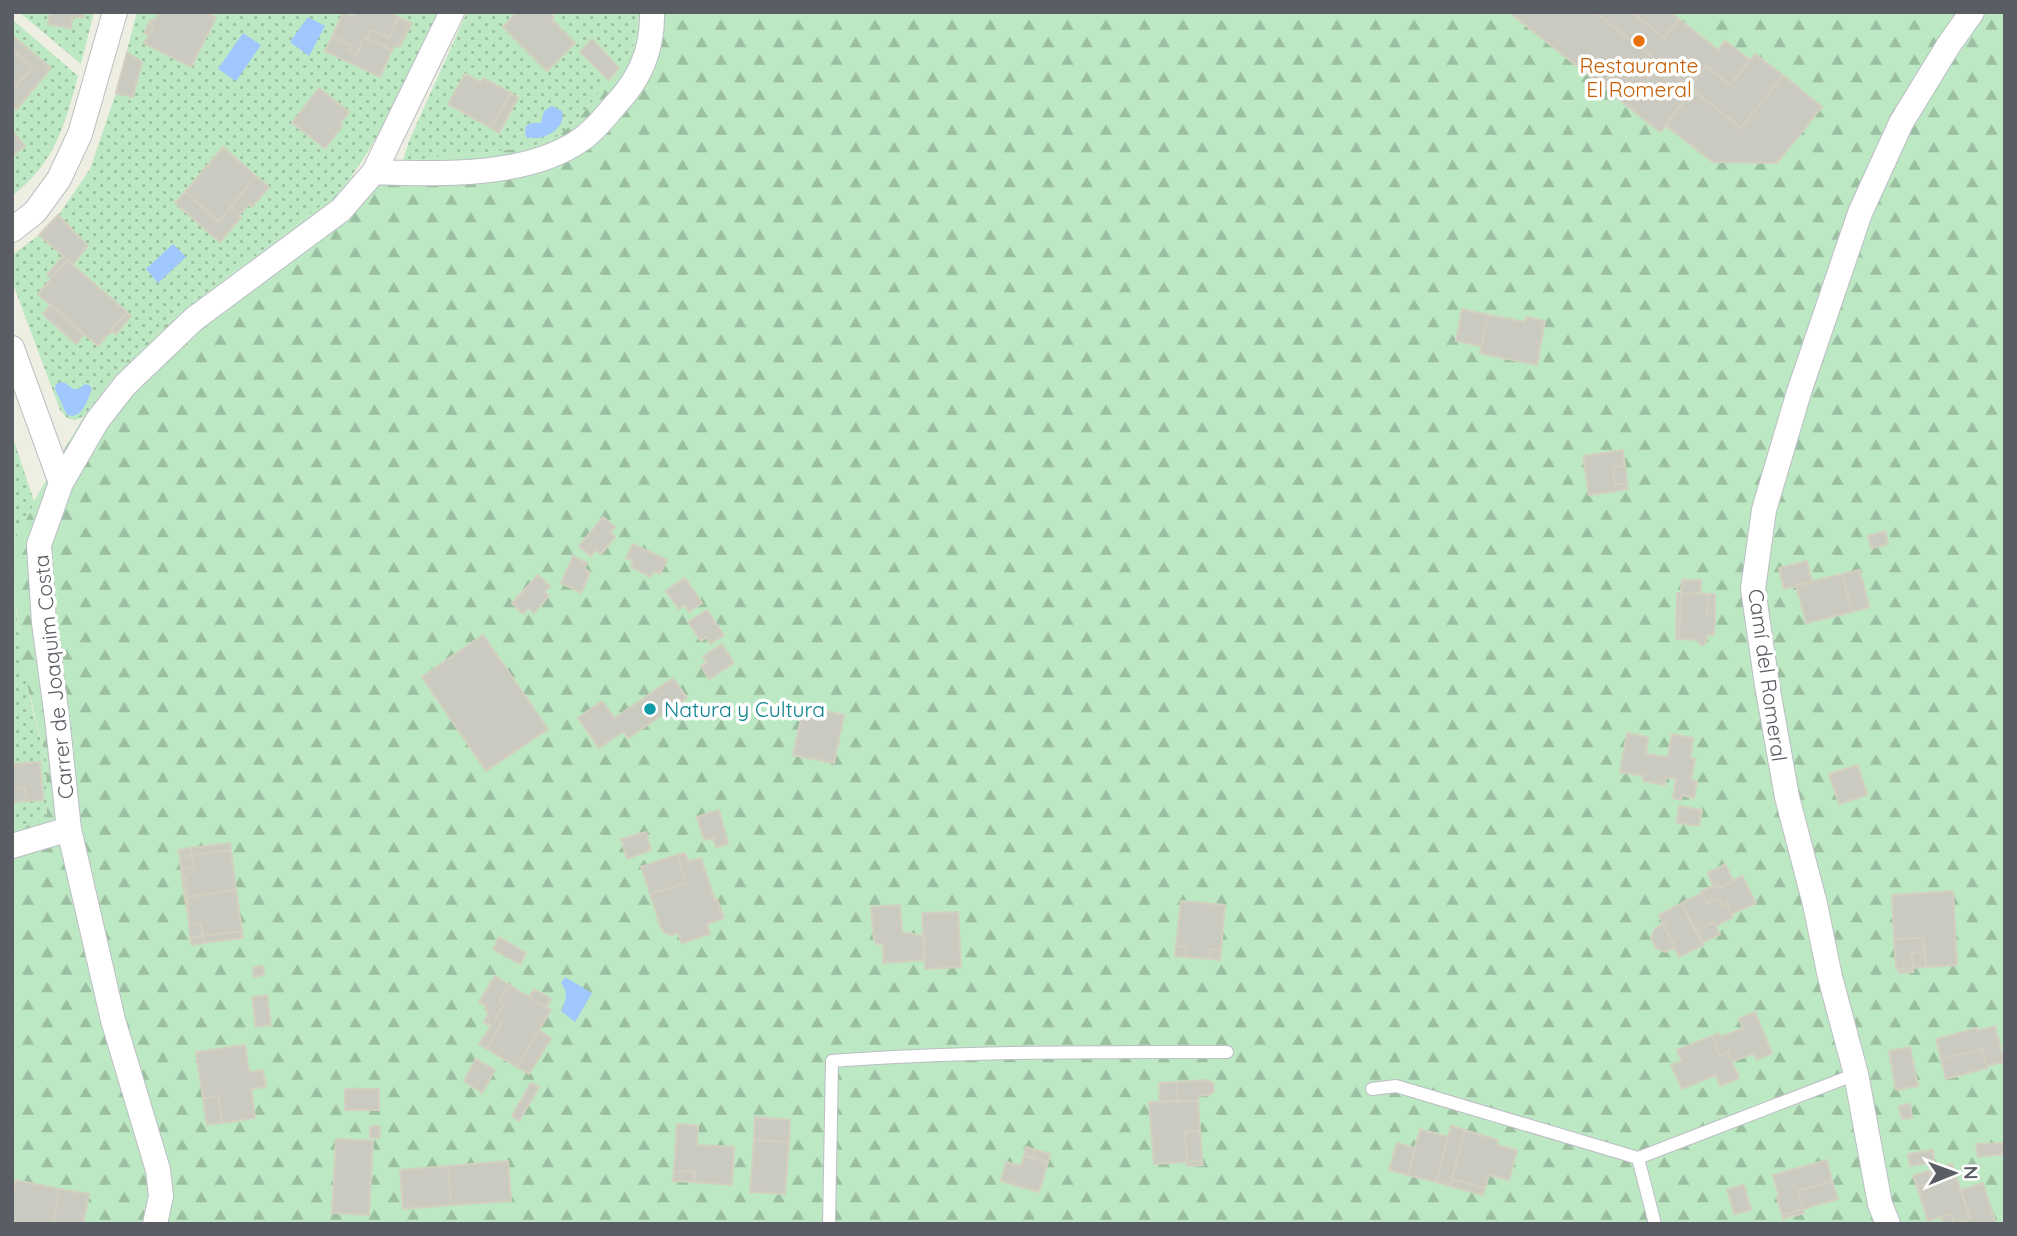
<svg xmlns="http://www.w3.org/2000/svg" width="2017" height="1236" viewBox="0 0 2017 1236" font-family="Quicksand,sans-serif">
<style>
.grass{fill:url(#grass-dots)}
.forest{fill:url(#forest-firs)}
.water{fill:#a1c7ff}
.building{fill:#cbcac1;stroke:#d3d0c0;stroke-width:2}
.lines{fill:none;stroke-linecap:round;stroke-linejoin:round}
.service-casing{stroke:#bcbec4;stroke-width:14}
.minor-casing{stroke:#bcbec4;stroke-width:26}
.service{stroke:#fff;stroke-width:12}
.minor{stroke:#fff;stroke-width:24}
.food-dot{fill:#e8710a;stroke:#fff;stroke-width:2.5}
.culture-dot{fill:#0f9aa8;stroke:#fff;stroke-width:2.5}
.labels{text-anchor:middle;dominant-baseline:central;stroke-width:7;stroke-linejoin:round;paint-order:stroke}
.food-label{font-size:21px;fill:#c56008;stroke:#fff}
.street-label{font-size:21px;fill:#5a5d64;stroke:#fff}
.culture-label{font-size:21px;fill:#0d838f;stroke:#fff;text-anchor:start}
</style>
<defs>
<pattern id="grass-dots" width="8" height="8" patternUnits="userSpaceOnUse" patternTransform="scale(1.75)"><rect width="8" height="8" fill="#bce8c3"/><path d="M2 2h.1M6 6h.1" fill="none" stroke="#9cbfa2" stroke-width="1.8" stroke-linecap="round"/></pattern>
<pattern id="forest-firs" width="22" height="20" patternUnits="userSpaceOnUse" patternTransform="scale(1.75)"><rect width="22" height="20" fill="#bce8c3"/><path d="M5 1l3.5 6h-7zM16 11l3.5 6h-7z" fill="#9cbfa2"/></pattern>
</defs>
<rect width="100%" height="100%" fill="#eeeee2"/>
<!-- grass -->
<path class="grass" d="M19 12H94L81 64Z
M137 12H438C409 74 383 139 339 192L165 325 122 365 84 416 76 420 68 419 60 410 12 281V256L15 253 39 235 58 216 90 169 116 93Z
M467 12H639L638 34 630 53 578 120 555 138 528 148 403 161 409 141Z
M12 19 78 76C65 125 55 163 12 196Z
M12 435 34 501 31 511 12 545Z
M12 568 18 630 31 704 46 760 47 817 12 829Z"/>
<!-- forest -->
<path class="forest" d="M639 12H2005V1224H12V829L47 816 46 760 22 664 12 568V545L31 511 34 501 84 416 122 365 165 325 339 192 353 175 403 161 528 148 555 138 578 120 630 53 638 34Z"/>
<!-- water -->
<path class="water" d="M308 17 325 26 309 56 290 42Z
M243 33 261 45 236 81 218 69Z
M552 106 562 111C567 129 542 142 526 137L525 132 526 126 531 123H541L544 111Z
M173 244 186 257 158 283 146 269Z
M61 382 65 383 73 389H79L85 384 89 385 92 389C87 401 82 420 67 415L55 389 56 384Z
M565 977 592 993 575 1022 561 1011C566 1000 569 993 561 983Z"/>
<!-- building -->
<path class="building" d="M50 12H84L83 18 73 16 71 28 48 24Z
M160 12H206L216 18 191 67 144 43 153 27 150 21 157 19Z
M343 12 353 17 355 12H389L398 17 389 38 371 30 367 39 364 37 357 55 348 50 350 45 332 37Z
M517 12H550L554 17 552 20 575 43 547 71 503 27Z
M1509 12H1595L1690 87 1706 66 1730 85 1755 54 1783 75 1741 128 1693 90 1660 132Z
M1595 12H1632L1664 38 1679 19 1718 50 1725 41 1750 60 1730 85 1706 66 1690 87Z
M1632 12H1670L1679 19 1664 38Z
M398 17 409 22 398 46 395 45 392 50 367 39 371 30 389 38Z
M409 22 412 23 400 47 398 46Z
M149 23 153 27 148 35 144 33Z
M12 35 51 68 16 110 12 107V91L33 67 12 50Z
M332 37 350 45 348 50 357 55 364 37 392 50 380 77 325 51Z
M592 39 619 68 609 80 580 52Z
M12 50 33 67 12 91Z
M127 52 142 62 133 97 116 93Z
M465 74 481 82 483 78 511 93 491 128 448 104Z
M1783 75 1822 107 1777 163 1713 162 1665 125 1693 90 1741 128Z
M319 88 349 112 340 124 342 126 325 148 292 123Z
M511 93 518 98 499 133 491 128Z
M12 130 25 146 12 156Z
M223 147 256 176 219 222 185 192Z
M256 176 269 187 252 207 249 204 238 216 241 217 220 242 175 203 185 192 219 222Z
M58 215 88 246 72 265 67 260 51 278 47 275 63 256 39 235Z
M67 260 127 312 98 346 38 294Z
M51 305 84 334 76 344 43 314Z
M1462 309 1488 315 1482 346 1456 341Z
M127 312 131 316 116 334 110 330Z
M1488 315 1525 322 1526 317 1545 321 1537 365 1480 353Z
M1623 450 1625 466 1613 467 1615 485 1627 483 1628 489 1589 495 1583 456Z
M1625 466 1627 483 1615 485 1613 467Z
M603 517 615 527 610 533 615 537 601 554 596 550 591 556 579 546Z
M1885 531 1888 544 1871 548 1868 536Z
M633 544 667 560 660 574 653 571 651 577 631 567 633 561 626 558Z
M573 556 587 563 584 569 590 572 581 593 561 583Z
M1807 561 1812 582 1784 589 1779 568Z
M1860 570 1869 607 1852 612 1842 574Z
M1842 574 1852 612 1806 623 1796 585Z
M538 575 550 586 544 592 549 596 534 613 528 608 523 614 512 603Z
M685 578 702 603 689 612 684 605 679 609 666 591Z
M1682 580H1701V594L1681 593Z
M1677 593H1681L1679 639H1676Z
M1681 593 1708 594 1707 614H1715L1714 635H1707L1706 642 1703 645 1700 644 1698 640 1679 639Z
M1708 594H1715V614H1707Z
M707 610 724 635 711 644 706 637 701 641 688 622Z
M483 635 548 729 486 771 422 677Z
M722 644 734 663 709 679 701 666 707 662 703 657Z
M673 678 687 698 628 738 624 731 599 748 578 718 602 701 615 718Z
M804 706 844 715 834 763 793 755Z
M1627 733 1648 737 1646 754 1668 757 1672 734 1693 738 1690 758 1695 759 1691 780 1697 781 1694 798 1682 795 1681 800 1673 798 1676 779 1666 777 1665 785 1643 781 1644 776 1620 772Z
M40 762 43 800 26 801 25 788 12 789V764Z
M1858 765 1867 795 1839 804 1829 774Z
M25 788 26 801 12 802V789Z
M1679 806 1702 810 1699 826 1677 823Z
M719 810 728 844 716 847 713 838 704 840 697 817Z
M646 832 651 850 627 859 621 839Z
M230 843 231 850 192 855 190 848Z
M190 848 192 855 180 857 178 850Z
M231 850 236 890 187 897 185 878H182L181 869 194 868 192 855Z
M685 853 689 862 701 858 715 900 717 899 724 918 707 924 710 934 682 943 678 933 671 935 665 933 661 928 650 894 686 883 677 855Z
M192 855 194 868 181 869 180 857Z
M677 855 686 883 650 894 641 867Z
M1725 864 1733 881 1719 888 1717 884 1713 886 1708 873Z
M1742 876 1756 903 1732 914 1727 904 1723 907 1718 898 1707 903 1701 891 1717 884 1719 888Z
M182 878H185L187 897 185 898Z
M236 890 242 931 203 936 201 924 189 925 188 916H190L187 897Z
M1953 891 1957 965 1926 967 1923 938 1894 939 1892 895Z
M1702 893 1707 903 1718 898 1723 907 1727 904 1733 917 1716 926 1714 922 1695 931 1682 903Z
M187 897 190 916H188L185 898Z
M1181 901 1225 905 1221 950 1211 949 1210 959 1185 957 1186 947 1176 946Z
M1682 903 1703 945 1679 957 1659 915Z
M900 905 902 932 924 936 925 960 883 963V944H877L874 940 871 907Z
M958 912 961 967 925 969 922 913Z
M1714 922 1720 934 1702 943 1695 931Z
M201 924 203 936 190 938 189 925Z
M1663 924 1675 947 1666 952 1656 948 1651 938 1655 929Z
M242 931 243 938 204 943 203 936Z
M203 936 204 943 192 945 190 938Z
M499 937 526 953 520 964 493 949Z
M1923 938 1925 952 1912 953 1913 968 1896 969 1894 939Z
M1176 946 1186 947 1185 957 1175 956Z
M1211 949 1221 950 1220 960 1210 959Z
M1925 952 1926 967 1913 968 1912 953Z
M263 966 264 975 254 977 253 968Z
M1913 968V972L1899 973V969Z
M495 976 509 985 499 1001 504 1004 495 1019 502 1023 487 1049 479 1044 491 1026 484 1022 488 1015 485 1005 479 1002Z
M509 985 551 1010 517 1067 487 1049 502 1023 495 1019 504 1004 499 1001Z
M534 989 551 999 546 1007 529 997Z
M267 995 271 1025 256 1027 252 997Z
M1755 1012 1772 1053 1757 1060 1754 1053 1732 1062 1728 1052 1720 1056 1712 1036 1719 1033 1721 1037 1743 1028 1739 1019Z
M1995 1026 2004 1062 1987 1066 1982 1049 1941 1059 1936 1039 1977 1028V1031Z
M539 1030 551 1038 529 1074 517 1067Z
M1712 1036 1720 1056 1728 1052 1739 1078 1720 1086 1716 1075 1682 1089 1671 1065 1682 1061 1677 1050Z
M245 1045 249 1072 263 1070 266 1087 251 1089 255 1118 222 1123 218 1096 203 1099 196 1052Z
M1910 1047 1918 1086 1896 1090 1889 1051Z
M1982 1049 1987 1068 1946 1079 1941 1059Z
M476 1059 495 1070 482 1093 464 1081Z
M1206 1080 1213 1083 1214 1091 1209 1095 1198 1096V1101L1178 1102 1177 1082Z
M1177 1082 1178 1101 1160 1102 1159 1083Z
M531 1083 539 1087 519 1121 512 1116Z
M345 1089H379V1110H345Z
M218 1096 222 1123 207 1125 203 1099Z
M1178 1101H1198L1200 1131 1185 1132 1187 1162 1154 1164 1149 1102Z
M1910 1104 1912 1118 1902 1119 1899 1106Z
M755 1117 790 1120 789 1142 754 1140Z
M677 1124 698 1126 697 1145 734 1147 732 1185 694 1182 695 1172 674 1171Z
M370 1126H380L379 1138H370Z
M1451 1126 1465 1130 1450 1186 1436 1182Z
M1420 1129 1448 1137 1436 1182 1408 1175Z
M1465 1130 1498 1140 1497 1145 1517 1150 1509 1180 1489 1175 1485 1188 1452 1179Z
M1200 1131 1202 1161 1187 1162 1185 1132Z
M336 1139 373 1141 369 1215 332 1213Z
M754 1140 789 1142 785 1194 750 1192Z
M1397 1143 1415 1148 1408 1175 1389 1170Z
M2005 1143V1154L1978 1157 1976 1144Z
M1026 1147 1035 1150 1033 1158 1024 1156Z
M1035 1150 1050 1154 1048 1162 1033 1158Z
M1933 1150 1934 1162 1910 1166 1908 1154Z
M1024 1156 1048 1162 1039 1192 1001 1181 1006 1162 1021 1166Z
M1827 1160 1832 1181 1798 1191 1803 1209 1782 1215 1777 1197 1779 1196 1773 1175Z
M508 1161 511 1201 451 1205 448 1166Z
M1202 1161 1203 1165 1187 1166V1162Z
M1952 1164 1970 1219 1955 1224 1951 1214 1928 1221 1917 1187 1933 1182 1929 1171Z
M448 1166 451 1205 403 1209 400 1170Z
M674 1171 695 1172 694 1182 673 1181Z
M1929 1171 1933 1182 1917 1187 1913 1176Z
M1452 1179 1485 1188 1483 1195 1450 1186Z
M16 1180 59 1189 53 1224H12V1198Z
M1832 1181 1838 1199 1803 1209 1798 1191Z
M1983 1183 1996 1224H1957L1970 1219 1961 1190Z
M1744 1185 1751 1210 1734 1214 1727 1189Z
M59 1189 89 1194 83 1224H53Z
M1803 1209 1804 1213 1783 1219 1782 1215Z
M1951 1214 1955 1224H1943L1941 1217Z"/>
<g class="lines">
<defs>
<path id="service" d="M1372 1089 1396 1086 1638 1158 1856 1074
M1638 1158 1655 1224
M829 1224 832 1061C963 1051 1095 1052 1227 1052"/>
<path id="minor" d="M374 172C438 174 528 178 582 139 595 130 606 116 616 104 640 79 653 48 652 12
M12 230 35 212 59 179 80 134 115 12
M12 348 61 483
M12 846 69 829
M155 1224 161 1196 158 1170 113 1020 69 829 57 718 44 623 39 545 61 483 97 421 125 385 194 319 341 210 374 172 452 12
M1888 1224 1880 1204 1856 1074 1830 977 1815 904 1787 797 1767 685 1753 589 1764 510 1799 392 1860 213 1901 123 1948 46 1972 12"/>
</defs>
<!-- service casing -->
<use href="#service" class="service-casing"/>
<!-- minor casing -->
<use href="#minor" class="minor-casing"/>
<!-- service -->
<use href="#service" class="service"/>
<!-- minor -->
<use href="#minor" class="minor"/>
</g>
<!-- markers -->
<circle class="food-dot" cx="1639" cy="41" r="7"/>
<circle class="culture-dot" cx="650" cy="709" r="7"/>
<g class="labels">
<!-- food labels -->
<g class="food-label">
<text x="1639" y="65">Restaurante<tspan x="1639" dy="24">El Romeral</tspan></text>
</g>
<!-- street labels -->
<g class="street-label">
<text transform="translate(1768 675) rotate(82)">Camí del Romeral</text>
<text transform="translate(53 677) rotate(-96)">Carrer de Joaquim Costa</text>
</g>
<!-- culture labels -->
<g class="culture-label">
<text x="664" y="709">Natura y Cultura</text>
</g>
</g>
<!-- border -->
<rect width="2017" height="1236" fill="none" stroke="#5a5d64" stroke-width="28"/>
<!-- north arrow -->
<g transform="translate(1954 1173) rotate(89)" stroke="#ffffff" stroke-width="5" paint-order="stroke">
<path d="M0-5L12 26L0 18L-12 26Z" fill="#5a5d64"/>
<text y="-10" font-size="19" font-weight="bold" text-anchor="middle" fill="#5a5d64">N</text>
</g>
</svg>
